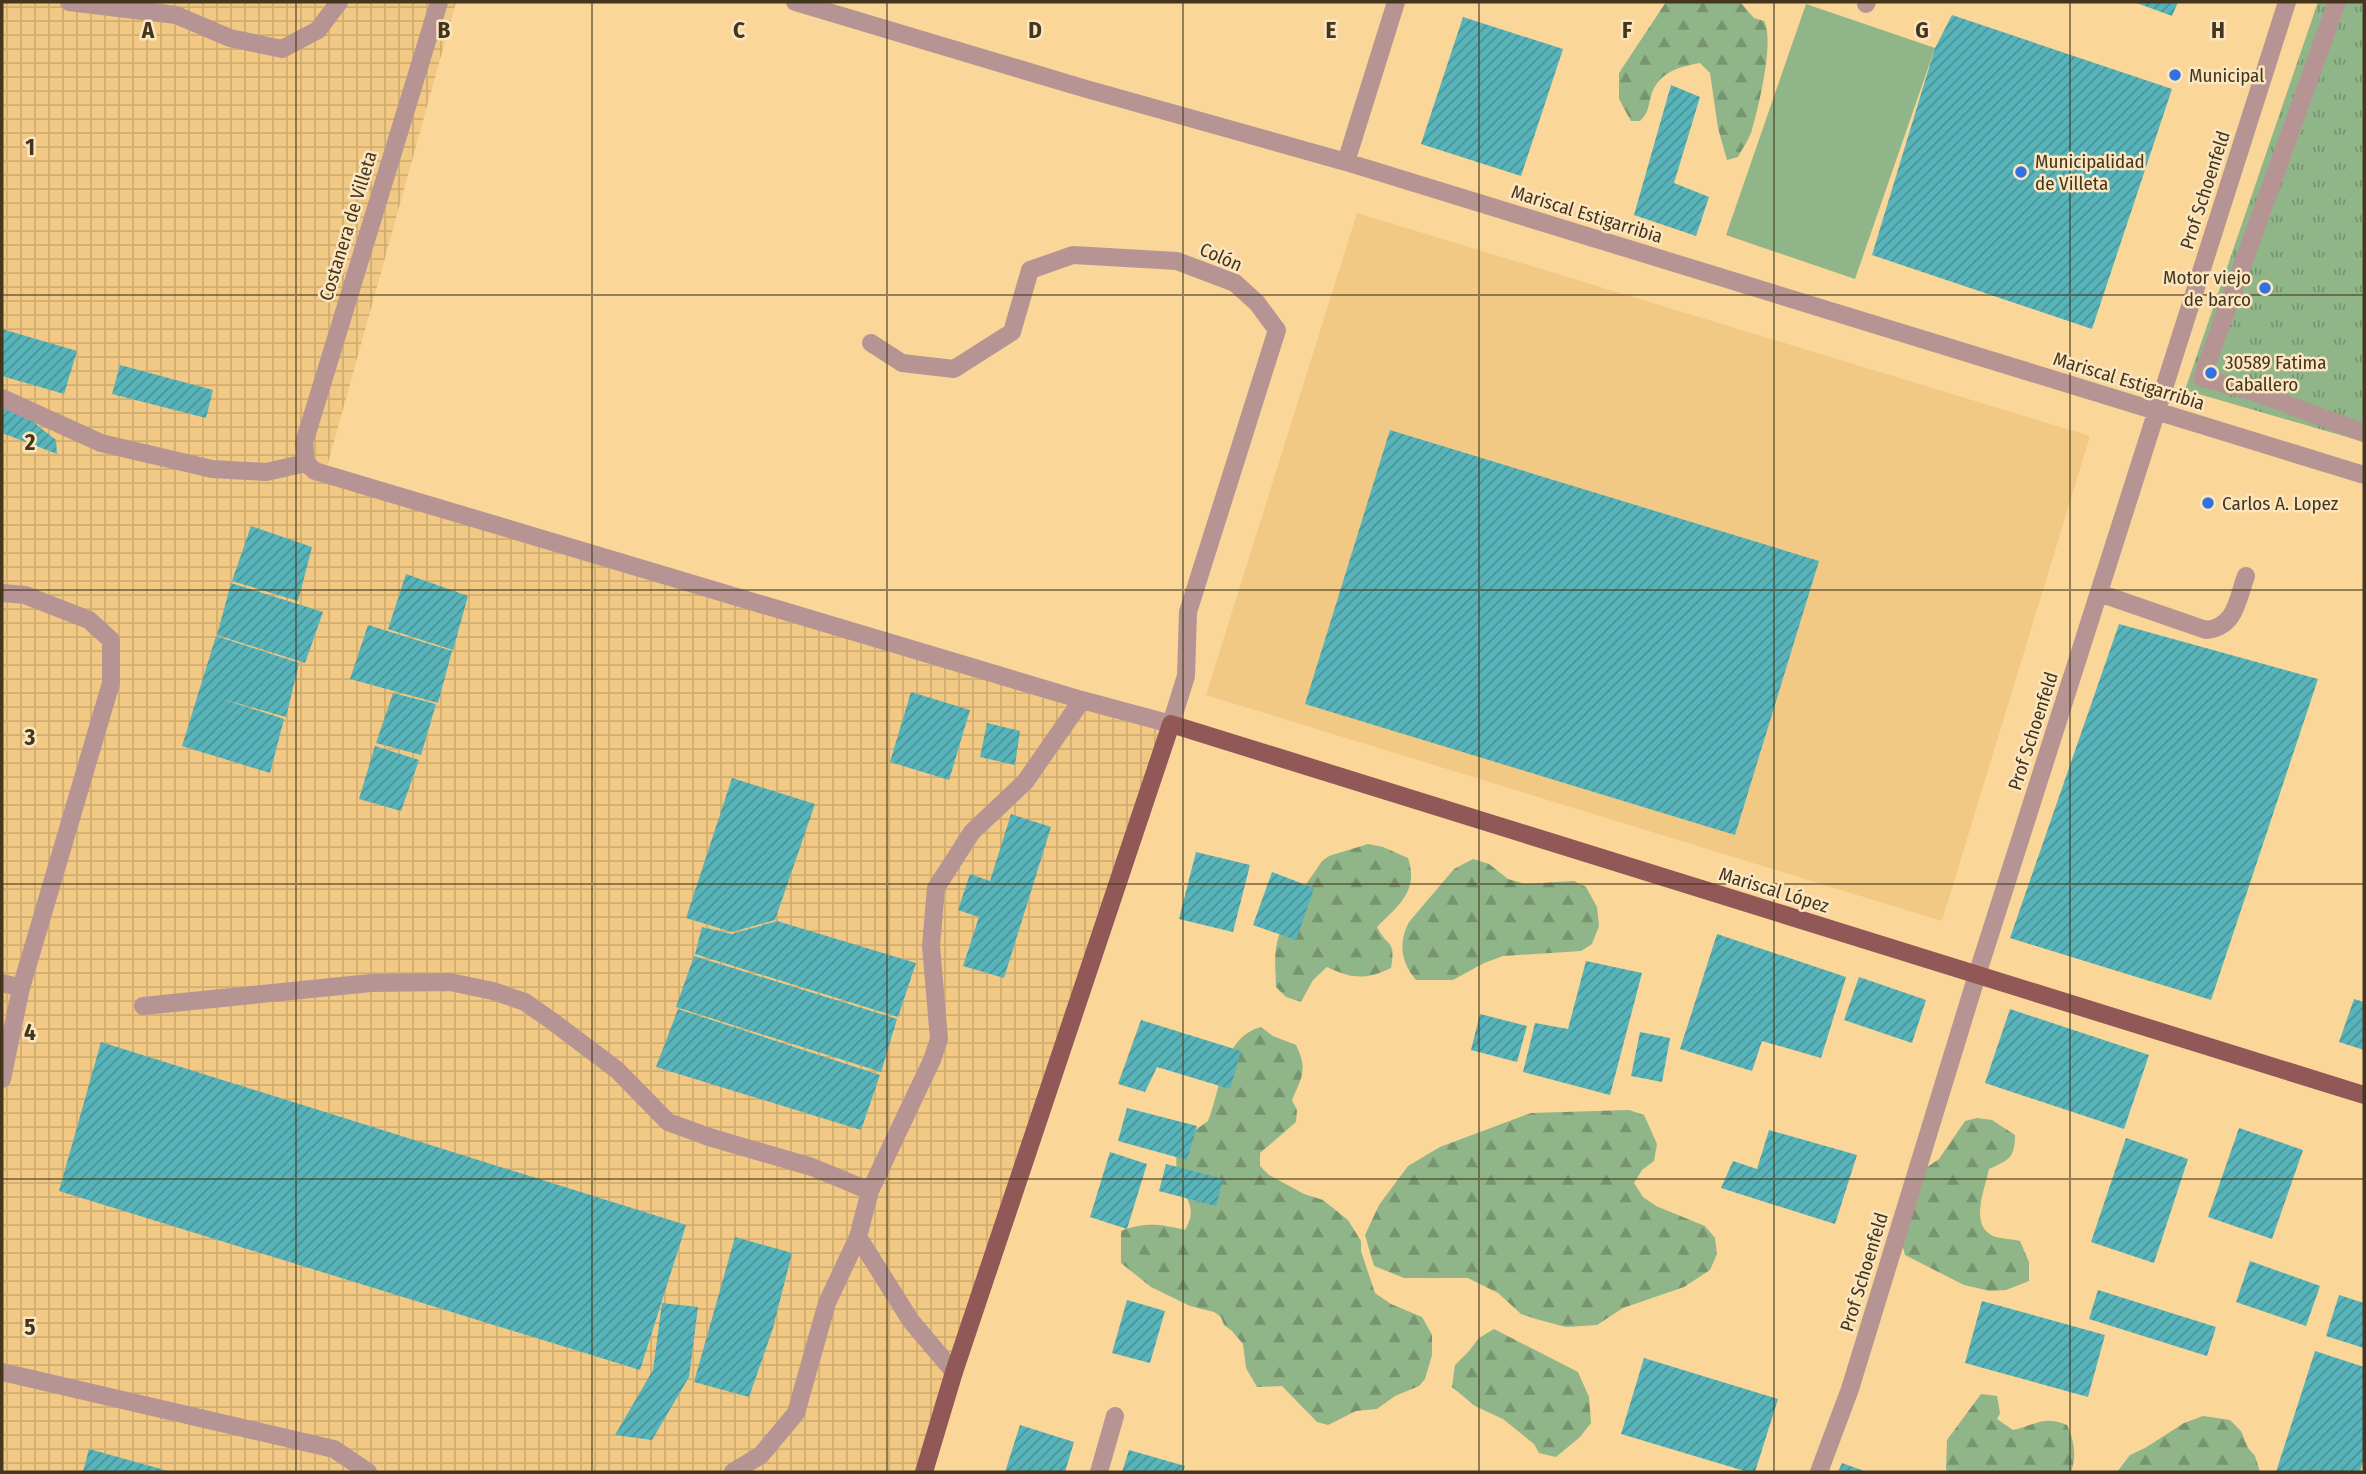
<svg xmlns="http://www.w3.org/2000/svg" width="2366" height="1474" viewBox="0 0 2366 1474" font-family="'Fira Sans Condensed',sans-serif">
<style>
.built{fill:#f1c984}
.industrial{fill:url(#industrial-grid)}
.forest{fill:url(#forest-firs)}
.park{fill:url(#park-tufts)}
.garden{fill:#90b589}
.building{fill:url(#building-hatch)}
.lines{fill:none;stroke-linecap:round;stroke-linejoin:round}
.minor{stroke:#b69493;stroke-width:18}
.major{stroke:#915857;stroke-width:18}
.grid{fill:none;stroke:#44361c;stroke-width:2;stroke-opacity:0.55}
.poi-dot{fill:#3271df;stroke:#fce6c1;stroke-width:2.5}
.labels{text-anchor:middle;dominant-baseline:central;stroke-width:5;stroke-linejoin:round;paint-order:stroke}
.poi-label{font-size:19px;fill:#44361c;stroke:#fce6c1;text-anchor:start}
.street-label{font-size:19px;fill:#44361c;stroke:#fce6c1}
.grid-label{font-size:23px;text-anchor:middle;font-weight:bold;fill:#44361c;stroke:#fce6c1;stroke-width:5;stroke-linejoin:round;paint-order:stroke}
</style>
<defs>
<pattern id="industrial-grid" width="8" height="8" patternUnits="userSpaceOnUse" patternTransform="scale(1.75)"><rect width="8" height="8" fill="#f1c984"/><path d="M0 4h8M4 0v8" fill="none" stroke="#d0ad71"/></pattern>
<pattern id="forest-firs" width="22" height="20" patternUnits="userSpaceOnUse" patternTransform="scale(1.75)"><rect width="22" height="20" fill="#90b589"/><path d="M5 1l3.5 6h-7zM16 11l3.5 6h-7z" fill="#77946f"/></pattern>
<pattern id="park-tufts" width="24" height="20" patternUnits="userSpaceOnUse" patternTransform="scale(1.75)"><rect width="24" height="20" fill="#90b589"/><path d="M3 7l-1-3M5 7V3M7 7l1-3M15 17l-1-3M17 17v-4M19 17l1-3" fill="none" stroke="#77946f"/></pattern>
<pattern id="building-hatch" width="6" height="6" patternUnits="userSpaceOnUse" patternTransform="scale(1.75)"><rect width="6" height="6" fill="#57b4ba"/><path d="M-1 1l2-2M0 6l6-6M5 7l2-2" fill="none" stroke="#4a9396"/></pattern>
</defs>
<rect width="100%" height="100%" fill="#fad698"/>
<!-- built -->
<path class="built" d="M1357 213 2090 436 1942 921 1206 695Z"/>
<!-- industrial -->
<path class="industrial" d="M2 2H456L325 474 1169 726 920 1472H2Z"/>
<!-- forest -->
<path class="forest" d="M1666 2H1740L1754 18 1764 21C1775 40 1758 110 1751 133 1748 141 1742 149 1738 157L1727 160 1718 128 1710 73 1700 63C1679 67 1658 72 1651 96 1648 107 1649 112 1640 121H1631L1619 99V73Z
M1368 844 1383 847 1408 858C1419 891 1399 905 1377 927 1388 949 1396 938 1391 968 1366 980 1352 979 1327 967L1313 980 1301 1002 1286 997 1276 987C1276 974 1274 960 1276 948 1282 915 1304 888 1322 861L1329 856Z
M1473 859 1489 864 1508 879 1525 884 1574 881 1586 887 1597 907 1599 926 1592 944 1581 951 1503 956 1484 963 1453 980H1416C1401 963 1398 943 1409 922L1454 869Z
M1261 1027 1273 1036 1296 1045C1308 1069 1302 1077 1292 1100L1297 1110 1296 1122 1260 1153V1166L1269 1175 1304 1194 1323 1200 1348 1220 1361 1241V1251L1375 1293 1391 1304 1422 1317 1432 1335V1355L1425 1379 1419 1386 1395 1396 1377 1409 1356 1411 1328 1425 1317 1422 1282 1386 1257 1387 1246 1368 1243 1344 1232 1331 1224 1325 1221 1317 1214 1312 1190 1306 1151 1287 1121 1263V1231C1146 1222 1159 1224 1185 1230 1199 1206 1184 1199 1178 1177 1175 1167 1177 1153 1177 1143L1208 1121C1221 1090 1222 1037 1261 1027Z
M1629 1110 1644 1115 1657 1144 1654 1161 1642 1170 1634 1183 1643 1197 1656 1206 1705 1226 1715 1238 1717 1254 1710 1270 1684 1287 1623 1308 1597 1325 1566 1327 1536 1319 1521 1314 1498 1293 1468 1278H1404L1374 1266 1365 1235 1379 1205 1408 1166 1440 1147 1531 1113Z
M1977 1118 1992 1120 2015 1135C2015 1159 2008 1160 1989 1169 1985 1189 1969 1225 1993 1236 2001 1239 2012 1239 2020 1241L2029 1262V1281L2006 1290 1990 1291 1964 1285 1905 1255 1902 1244 1926 1168 1939 1159 1965 1121Z
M1494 1329 1578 1372 1589 1397 1591 1423 1580 1437 1556 1457 1539 1453 1534 1444 1503 1419 1475 1406 1452 1387 1455 1365 1469 1351 1479 1338Z
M1981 1394 1997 1396 2000 1413 1997 1419 2013 1430C2036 1425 2043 1415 2067 1425 2074 1441 2077 1455 2071 1472H1948L1946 1469 1947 1440Z
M2203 1416 2230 1420 2241 1431 2248 1448 2255 1456 2260 1472H2117L2130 1455 2145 1448 2184 1423Z"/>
<!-- park -->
<path class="park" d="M2318 2H2364V442L2185 390Z"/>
<!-- garden -->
<path class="garden" d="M1806 4 1935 48 1855 279 1726 235Z"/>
<!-- building -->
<path class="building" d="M2134 2H2178L2172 16Z
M1952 15 2172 89 2092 329 1872 255 1935 48Z
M1463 17 1563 49 1521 176 1421 144Z
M1671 85 1700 97 1674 183 1709 197 1696 236 1634 215Z
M2 329 77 351 64 394 2 376Z
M120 365 213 390 206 418 112 394Z
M2 406 30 415 37 425 56 440 57 454 2 433Z
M1390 430 1819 561 1735 835 1305 704Z
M251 526 312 547 298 601 232 581Z
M406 574 468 596 453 650 388 629Z
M231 583 323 612 305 663 217 635Z
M2119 624 2318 679 2211 1000 2010 938Z
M368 625 452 651 438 703 350 679Z
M216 636 299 663 286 717 222 699 284 719 270 773 182 746Z
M911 692 970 710 949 780 890 762Z
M393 693 436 704 421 755 376 743Z
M987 723 1020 731 1015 765 980 757Z
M375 746 419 760 401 811 359 799Z
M732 778 815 804 775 920 732 932 686 918Z
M1011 814 1051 827 1004 978 963 966 979 917 958 910 970 874 990 881Z
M1196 852 1250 865 1233 932 1179 919Z
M1272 872 1314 888 1296 940 1253 925Z
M777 921 916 963 898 1017 695 954 702 927 732 934Z
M1717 934 1846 977 1821 1058 1762 1041 1752 1071 1680 1049Z
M694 956 897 1019 881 1072 676 1007Z
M1586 961 1642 973 1610 1095 1523 1072 1535 1023 1568 1029Z
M1859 977 1926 1000 1912 1043 1844 1020Z
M2354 999 2364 1002V1050L2339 1042Z
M678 1009 880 1075 861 1130 656 1067Z
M2010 1009 2149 1055 2124 1129 1985 1083Z
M1480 1014 1527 1026 1517 1062 1471 1050Z
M1141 1020 1241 1051 1230 1089 1157 1067 1145 1092 1118 1084Z
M1640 1032 1670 1038 1662 1082 1631 1076Z
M101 1042 686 1225 640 1370 59 1191Z
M1127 1108 1197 1126 1187 1160 1118 1141Z
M2239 1128 2303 1150 2272 1239 2208 1217Z
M1769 1130 1857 1155 1835 1224 1721 1188 1733 1161 1757 1169Z
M2126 1138 2188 1159 2154 1263 2091 1242Z
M1110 1152 1147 1164 1127 1229 1090 1217Z
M1166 1164 1223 1179 1216 1206 1159 1191Z
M735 1237 792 1253 773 1328 749 1397 694 1382Z
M2250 1261 2320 1286 2306 1326 2236 1302Z
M2098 1290 2216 1327 2207 1356 2089 1319Z
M2339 1295 2364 1303V1348L2326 1336Z
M1127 1300 1165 1311 1150 1363 1112 1353Z
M1982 1301 2105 1335 2088 1397 1965 1363Z
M662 1303 698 1307 689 1377 652 1440 615 1435 653 1370Z
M2315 1351 2364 1367V1458L2360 1472H2276Z
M1644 1358 1778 1399 1755 1472H1748L1621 1434Z
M1020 1425 1074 1442 1065 1472H1005Z
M89 1449 168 1471V1472H83Z
M1129 1450 1185 1466 1183 1472H1122Z
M1842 1463 1867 1472H1838Z"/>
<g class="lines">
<!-- minor -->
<path class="minor" d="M69 2 176 15 230 38 282 49 318 30 339 2
M795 2 1083 88 1346 162 2364 475
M2337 2 2202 378 2251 391 2364 433
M1866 4 1867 2
M1346 162 1396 2
M2 398 101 443 212 469 266 472 306 463
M306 463 315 471 1082 700 1171 724 1186 676 1188 612 1277 330 1257 303 1235 283 1177 261 1073 255 1030 270 1012 332 954 369 902 363 871 343
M306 463 304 443 439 2
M2 593 25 595 89 620 111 640V683L21 988 2 1079
M2099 593 2206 630C2236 627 2237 600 2246 576
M2 983 21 988
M143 1006 371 983 450 982 493 991 525 1002 552 1021 617 1070 668 1122 709 1137 812 1167 870 1191
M858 1237 911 1321 954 1372
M2 1372 334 1449 368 1472
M733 1472 761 1455 796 1413 827 1303 858 1237 870 1191 932 1060 939 1039 931 946 936 888 972 832 1025 782 1082 700
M1099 1472 1115 1416
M1819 1472 1850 1389 1977 975 2287 2"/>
<!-- major -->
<path class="major" d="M924 1472 954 1372 1171 724 2364 1095"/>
</g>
<!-- grid -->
<path class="grid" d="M296 2V1472M592 2V1472M887 2V1472M1183 2V1472M1479 2V1472M1774 2V1472M2070 2V1472M2 295H2364M2 590H2364M2 884H2364M2 1179H2364"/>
<!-- markers -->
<g class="poi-dot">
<circle cx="2175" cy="75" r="7"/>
<circle cx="2021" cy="172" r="7"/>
<circle cx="2265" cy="288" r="7"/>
<circle cx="2211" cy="373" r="7"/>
<circle cx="2208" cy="503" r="7"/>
</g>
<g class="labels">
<!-- poi labels -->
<g class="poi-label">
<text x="2189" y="75">Municipal</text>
<text x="2035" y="161">Municipalidad<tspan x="2035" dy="22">de Villeta</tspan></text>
<text x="2251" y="277" text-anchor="end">Motor viejo<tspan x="2251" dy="22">de barco</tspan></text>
<text x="2225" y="362">30589 Fatima<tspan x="2225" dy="22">Caballero</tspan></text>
<text x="2222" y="503">Carlos A. Lopez</text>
</g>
<!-- street labels -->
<g class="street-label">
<text transform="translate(2205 190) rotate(-72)">Prof Schoenfeld</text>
<text transform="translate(1587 214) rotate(17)">Mariscal Estigarribia</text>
<text transform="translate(348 226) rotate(-73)">Costanera de Villeta</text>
<text transform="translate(1221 257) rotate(24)">Colón</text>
<text transform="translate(2129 381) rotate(17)">Mariscal Estigarribia</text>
<text transform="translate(2033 731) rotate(-72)">Prof Schoenfeld</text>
<text transform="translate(1774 890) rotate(17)">Mariscal López</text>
<text transform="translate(1864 1272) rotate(-73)">Prof Schoenfeld</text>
</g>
</g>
<g class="grid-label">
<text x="148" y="38">A</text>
<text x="444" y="38">B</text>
<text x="739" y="38">C</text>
<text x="1035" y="38">D</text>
<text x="1331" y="38">E</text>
<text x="1627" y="38">F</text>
<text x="1922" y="38">G</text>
<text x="2218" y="38">H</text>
<text x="30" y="155">1</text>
<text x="30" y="450">2</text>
<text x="30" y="745">3</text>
<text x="30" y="1040">4</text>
<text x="30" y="1335">5</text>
</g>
<!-- border -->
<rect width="2366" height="1474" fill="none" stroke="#44361c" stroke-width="7"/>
</svg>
